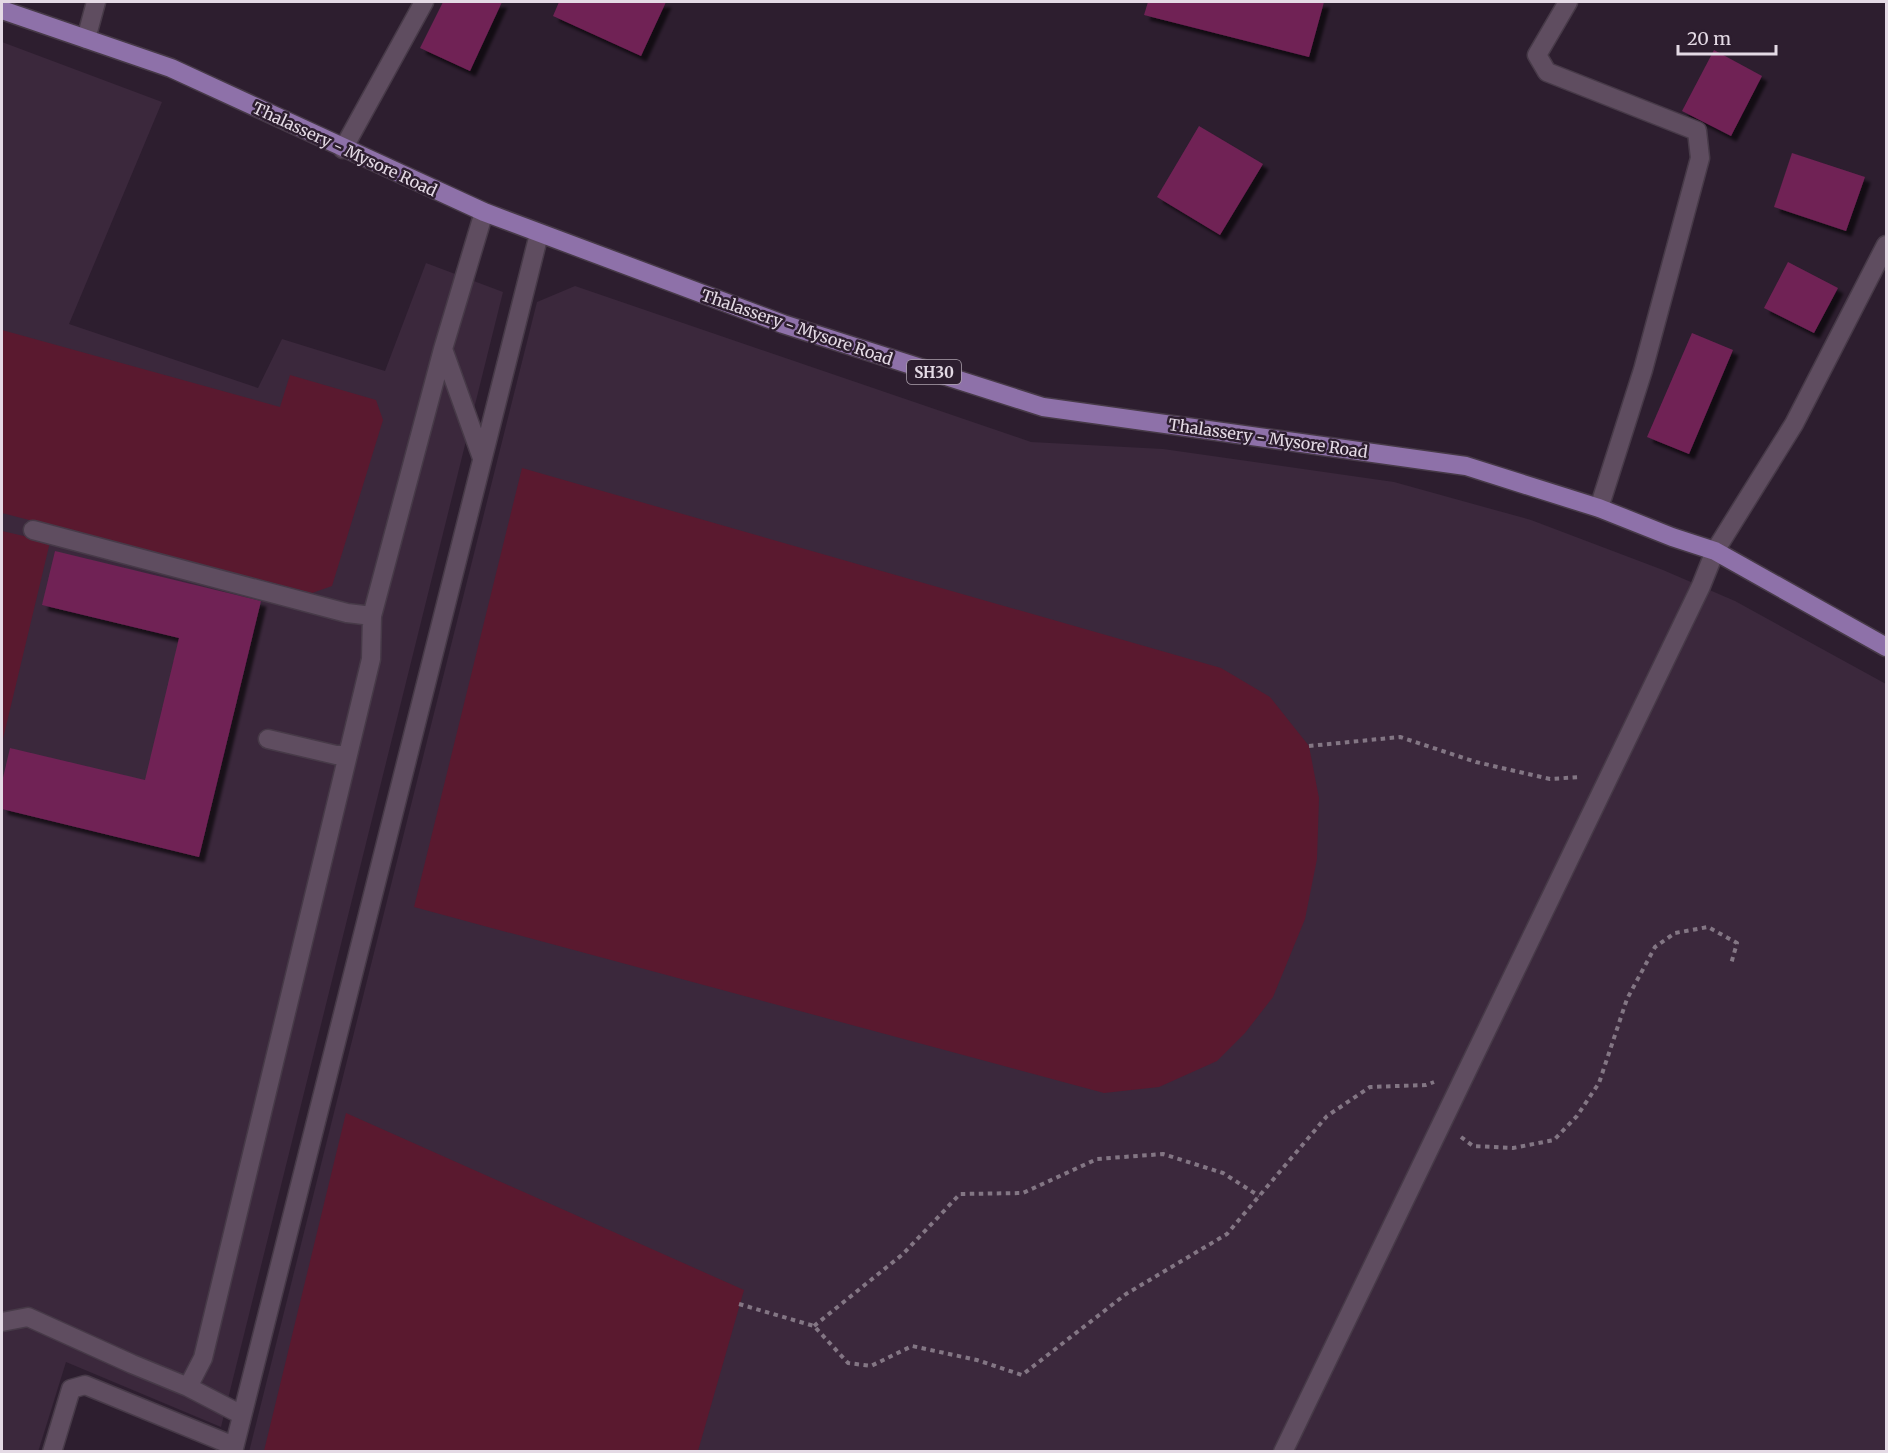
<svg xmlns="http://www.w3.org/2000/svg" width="1888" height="1453" viewBox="0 0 1888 1453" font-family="Merriweather,serif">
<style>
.built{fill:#3b283c}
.green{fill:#5a192f}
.building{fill:#6f2255;filter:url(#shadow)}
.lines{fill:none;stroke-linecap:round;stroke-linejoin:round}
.service-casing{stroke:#473a48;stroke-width:21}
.minor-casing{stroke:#473a48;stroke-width:21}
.primary-casing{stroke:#473a48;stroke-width:21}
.path{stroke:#837684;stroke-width:4;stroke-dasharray:4.5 4.5;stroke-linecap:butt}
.service{stroke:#5f4d60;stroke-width:18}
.minor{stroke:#5f4d60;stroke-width:18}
.primary{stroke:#8e71a9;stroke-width:18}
.labels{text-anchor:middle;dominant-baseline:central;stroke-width:5;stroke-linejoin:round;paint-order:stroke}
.shield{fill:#2d1e2f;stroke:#ada2ae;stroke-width:1.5}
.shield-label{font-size:15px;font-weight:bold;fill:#e4dae5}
.street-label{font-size:16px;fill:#e4dae5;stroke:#2d1e2f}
</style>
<defs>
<filter id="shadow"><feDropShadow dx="5.5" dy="5.5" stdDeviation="1.5" flood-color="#0009"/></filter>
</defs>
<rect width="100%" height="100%" fill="#2d1e2f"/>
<!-- built -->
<path class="built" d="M2 42 162 102 69 324 258 388 282 339 385 371 426 263 503 292 221 1427 66 1362 38 1452 2 1451Z
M575 286 1031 442 1163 449 1394 482 1531 520 1663 570 1735 601 1886 684V1451L249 1452 537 302Z"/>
<!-- green -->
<path class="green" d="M2 330 280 407 290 375 376 400 383 420 332 586 312 593 2 513Z
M522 468 1221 668 1270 697 1309 746 1319 798 1317 859 1305 919 1273 997 1245 1033 1217 1061 1159 1087 1104 1093 414 907Z
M2 531 50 542 2 743Z
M346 1113 744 1290 698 1451H264Z"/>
<!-- building -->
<path class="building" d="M443 2H502L470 71 420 48Z
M559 2H666L641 56 553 16Z
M1148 2H1324L1309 57 1144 15Z
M1714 50 1762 76 1731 136 1682 111Z
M1199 126 1263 164 1220 235 1157 197Z
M1792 153 1865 177 1846 231 1774 207Z
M1788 262 1838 288 1814 333 1764 308Z
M1692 333 1733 350 1689 454 1647 437Z
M55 551 261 601 199 857 2 809V782L10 748 145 780 179 638 42 605Z"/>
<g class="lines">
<defs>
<path id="service" d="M443 349 482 458
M33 530 347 613 372 616
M268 739 336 755H347
M2 1322 28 1317 132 1364 188 1387
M242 1415 188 1387 203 1358 371 659 372 616 443 349 484 212
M52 1452 71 1389 85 1385 234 1446
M233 1452 539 234
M1283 1452 1701 586 1715 551"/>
<path id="minor" d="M1568 2 1537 55 1547 72 1697 131 1700 158 1643 370 1599 508
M86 39 96 2
M343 149 424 2
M1715 551 1794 424 1886 245"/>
<path id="primary" d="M2 10 171 68 484 212 783 324 1043 407 1466 466 1599 508 1672 537 1715 551 1886 647"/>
</defs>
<!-- service casing -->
<use href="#service" class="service-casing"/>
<!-- minor casing -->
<use href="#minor" class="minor-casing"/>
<!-- primary casing -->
<use href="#primary" class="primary-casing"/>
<!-- path -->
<path class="path" d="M1309 746 1400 737 1476 762 1550 779 1581 777
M1461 1137 1473 1146 1513 1148 1554 1140 1577 1116 1599 1083 1627 999 1655 947 1675 933 1708 927 1737 943 1731 964
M739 1304 814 1326 848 1363 871 1366 912 1346 977 1360 1022 1375 1126 1294 1227 1234 1327 1116 1370 1087 1426 1085 1434 1082
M814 1326 903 1254 960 1194 1023 1193 1097 1159 1163 1154 1223 1173 1259 1196"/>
<!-- service -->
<use href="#service" class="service"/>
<!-- minor -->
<use href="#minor" class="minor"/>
<!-- primary -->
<use href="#primary" class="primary"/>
</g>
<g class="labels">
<!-- shield labels -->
<rect class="shield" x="907" y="360" width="54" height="24" rx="4.5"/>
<g class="shield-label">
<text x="934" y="372">SH30</text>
</g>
<!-- street labels -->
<g class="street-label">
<text transform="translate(345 149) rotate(25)">Thalassery - Mysore Road</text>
<text transform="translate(797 327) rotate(19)">Thalassery - Mysore Road</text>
<text transform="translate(1268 438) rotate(8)">Thalassery - Mysore Road</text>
</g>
</g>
<!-- border -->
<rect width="1888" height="1453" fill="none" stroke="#e4dae5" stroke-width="6"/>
<!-- scale -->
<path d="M1678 45v9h98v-9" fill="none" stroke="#e4dae5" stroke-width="3"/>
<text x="1687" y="45" font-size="18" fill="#e4dae5" stroke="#2d1e2f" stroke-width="4.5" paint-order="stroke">20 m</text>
</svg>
